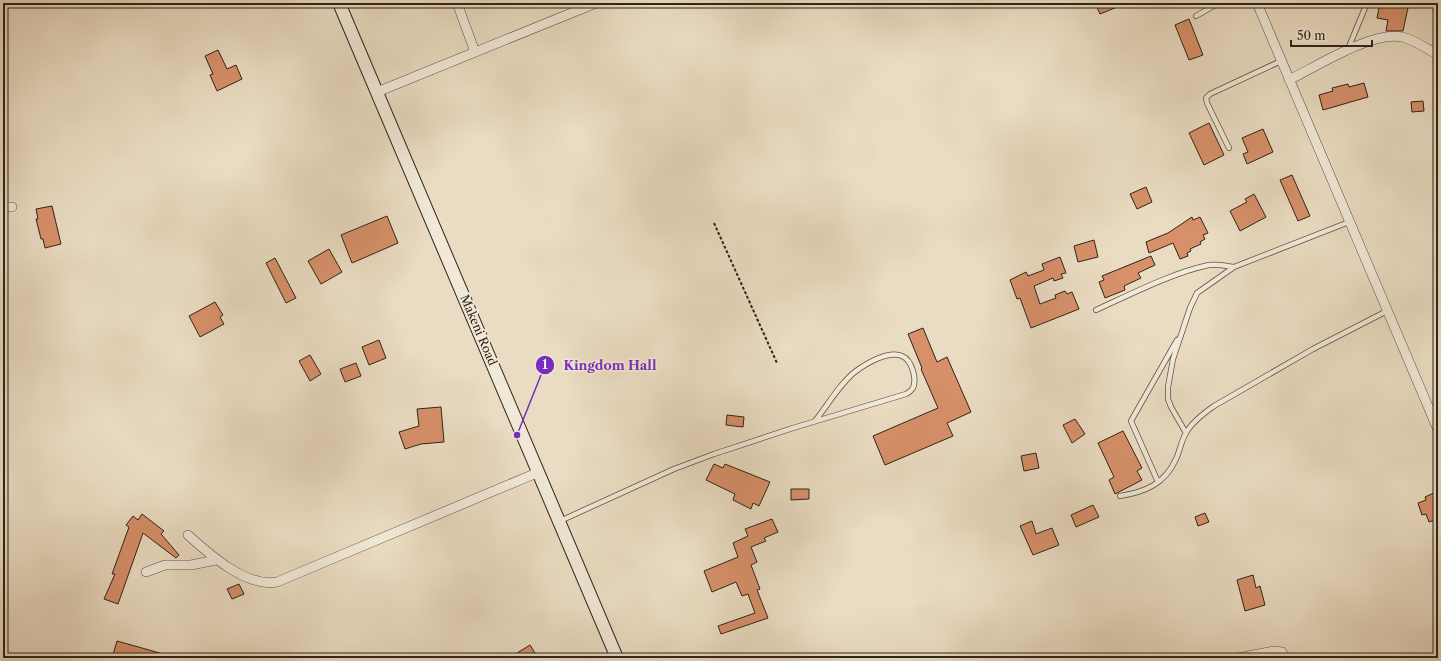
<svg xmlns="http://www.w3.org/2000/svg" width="1441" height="661" viewBox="0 0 1441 661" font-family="'Libre Caslon Text',serif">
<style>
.building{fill:#d7906a;stroke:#2d241a}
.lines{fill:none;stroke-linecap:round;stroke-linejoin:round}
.lane-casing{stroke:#5c5244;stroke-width:6}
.street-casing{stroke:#5c5244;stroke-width:10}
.secondary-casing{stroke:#2d241a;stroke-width:14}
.path{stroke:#2d241a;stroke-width:2;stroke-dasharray:3 2;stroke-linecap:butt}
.lane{stroke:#f1e8d7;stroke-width:4.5}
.street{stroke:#f1e8d7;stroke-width:9}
.secondary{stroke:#f1e8d7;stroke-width:12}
.labels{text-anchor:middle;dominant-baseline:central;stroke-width:3.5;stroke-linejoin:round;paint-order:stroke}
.street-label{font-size:12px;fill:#2d241a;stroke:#f1e8d7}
.leader{fill:none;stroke:#7b2cbf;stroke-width:1.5}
.callout-dot{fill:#7b2cbf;stroke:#f1e8d7;stroke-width:1.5}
.mark-label{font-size:12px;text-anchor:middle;font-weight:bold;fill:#fff}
.callout-label{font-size:13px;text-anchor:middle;font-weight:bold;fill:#7b2cbf;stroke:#f1e8d7;stroke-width:3.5;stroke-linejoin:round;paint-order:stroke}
</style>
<rect width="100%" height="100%" fill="#eadcc2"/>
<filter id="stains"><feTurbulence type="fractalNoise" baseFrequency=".005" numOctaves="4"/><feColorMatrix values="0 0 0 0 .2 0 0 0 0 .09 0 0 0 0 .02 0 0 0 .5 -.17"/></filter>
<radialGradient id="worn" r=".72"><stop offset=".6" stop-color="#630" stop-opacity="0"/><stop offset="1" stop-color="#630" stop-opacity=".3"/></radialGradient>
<!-- building -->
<path class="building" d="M1095 3H1127L1100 14Z
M1380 3H1409L1403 31H1386L1388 20 1377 18Z
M1189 19 1203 55 1189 60 1175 25Z
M218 50 227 69 236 65 242 79 217 91 210 75 213 74 205 56Z
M1364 83 1368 97 1323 110 1319 95 1333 91 1332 88 1348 84 1349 87Z
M1423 101 1424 111 1412 112 1411 102Z
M1209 123 1224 155 1204 165 1189 133Z
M1263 129 1273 152 1247 164 1243 154 1248 152 1242 138Z
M1292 175 1310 216 1298 221 1280 180Z
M1146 187 1152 202 1137 209 1130 194Z
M1254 194 1266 217 1240 231 1230 211 1247 202 1245 199Z
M52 206 61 244 45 248 43 239H41L36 219H38L36 209Z
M387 216 398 243 352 263 341 235Z
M1192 217 1193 220 1200 217 1208 233 1203 235 1205 239 1200 242 1201 244 1190 249 1191 251 1187 253 1188 256 1180 259 1173 243 1149 253 1146 242 1168 233Z
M1094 240 1098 257 1078 262 1074 246Z
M329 249 342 272 321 284 308 261Z
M1151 256 1155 265 1138 273 1141 278 1124 286 1125 290 1105 298 1099 282 1104 280 1102 276Z
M1060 257 1066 273 1061 274 1063 278 1054 281 1053 278 1034 286 1040 304 1056 298 1055 295 1065 291 1067 294 1072 292 1079 309 1031 328 1020 298 1017 299 1010 280 1026 272 1028 276 1044 270 1042 264Z
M275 258 296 298 286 303 266 263Z
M215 302 223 315 220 317 224 324 200 337 189 316Z
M923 328 937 362 947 357 971 412 947 423 953 436 885 465 873 436 938 408 921 369 922 368 908 334Z
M379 340 386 358 369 365 362 347Z
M310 355 321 374 310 381 299 361Z
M356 363 361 376 345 382 340 369Z
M441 407 444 442 421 444 405 449 399 432 419 426 417 409Z
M727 415 744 417 743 427 726 425Z
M1075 419 1085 434 1072 443 1063 425Z
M1123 431 1142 468 1137 471 1142 480 1115 494 1109 480 1114 477 1098 443Z
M1036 453 1039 468 1024 471 1021 456Z
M714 464 723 468 725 464 770 482 759 506 753 503 751 509 733 500 735 494 706 480Z
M791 489H809V499L791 500Z
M1438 491V519L1429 522 1426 514 1422 515 1418 503 1426 500 1425 497Z
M1093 505 1099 517 1076 527 1071 515Z
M1205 513 1209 522 1198 526 1195 517Z
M142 514 164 531 161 534 179 555 176 558 143 533 118 604 104 599 115 574H112L129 527 126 525 133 516 138 520Z
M772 519 778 532 764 538 766 541 751 547 757 562 751 565 760 589 757 590 768 618 721 634 718 626 755 613 748 594 742 596 736 582 712 592 704 571 738 557 733 543 748 536 745 529Z
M1032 521 1036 534 1052 528 1059 545 1033 555 1020 526Z
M1253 575 1256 588 1260 586 1265 605 1245 611 1237 580Z
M239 584 244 594 232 599 227 589Z
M117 641 167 655V658H112Z
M530 645 538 658H509Z"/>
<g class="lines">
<defs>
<path id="lane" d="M1196 16 1219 3
M1348 49 1367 3
M1229 148 1207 103 1206 98 1210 94 1281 61
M1096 310C1129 295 1174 272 1209 265 1217 264 1226 266 1234 267
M1186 433 1171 407 1168 399V387L1173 359 1190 308 1197 293 1234 267 1349 222
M1158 482 1131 421 1177 340
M1120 496C1145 492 1165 484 1176 459 1180 451 1181 441 1186 433 1192 422 1204 413 1214 406L1313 349 1387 311
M560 521 674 469 714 454 793 428 906 394C908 393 911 391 913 388 917 379 912 360 902 356 889 350 867 363 856 371 840 383 828 405 815 421"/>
<path id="street" d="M457 3 475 52
M1257 3 1438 430
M1289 80C1317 66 1372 31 1402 37 1415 40 1426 48 1438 55
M377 92 596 3
M3 207H12
M188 535C209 554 247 588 277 582L539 472
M146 572 165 565H191L216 560
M1238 658 1274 651 1282 652 1285 658"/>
<path id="secondary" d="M339 3 617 658"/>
</defs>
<!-- lane casing -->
<use href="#lane" class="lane-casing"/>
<!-- street casing -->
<use href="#street" class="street-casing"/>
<!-- secondary casing -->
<use href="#secondary" class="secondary-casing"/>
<!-- path -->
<path class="path" d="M714 223 777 363"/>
<!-- lane -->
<use href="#lane" class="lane"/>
<!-- street -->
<use href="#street" class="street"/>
<!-- secondary -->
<use href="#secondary" class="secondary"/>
</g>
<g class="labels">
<!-- street labels -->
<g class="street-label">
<text transform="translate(479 330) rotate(67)">Makeni Road</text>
</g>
</g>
<!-- callouts -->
<path class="leader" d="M517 435L545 365"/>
<g class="callout-dot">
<circle cx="517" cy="435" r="4"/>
<circle cx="545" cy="365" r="10"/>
</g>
<g class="mark-label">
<text x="545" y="369">1</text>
</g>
<g class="callout-label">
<text x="610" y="370">Kingdom Hall</text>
</g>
<!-- margin -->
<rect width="1441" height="661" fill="none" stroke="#eadcc2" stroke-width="16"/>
<rect x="4" y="4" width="1433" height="653" fill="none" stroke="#2d241a" stroke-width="2"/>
<rect x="8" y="8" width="1425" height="645" fill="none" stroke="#2d241a"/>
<!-- scale -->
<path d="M1291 40v6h81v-6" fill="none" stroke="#2d241a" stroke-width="2"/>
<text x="1297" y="40" font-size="12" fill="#2d241a" stroke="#f1e8d7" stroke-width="3" paint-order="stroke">50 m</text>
<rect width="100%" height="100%" filter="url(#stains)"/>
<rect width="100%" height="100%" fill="url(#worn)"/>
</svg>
